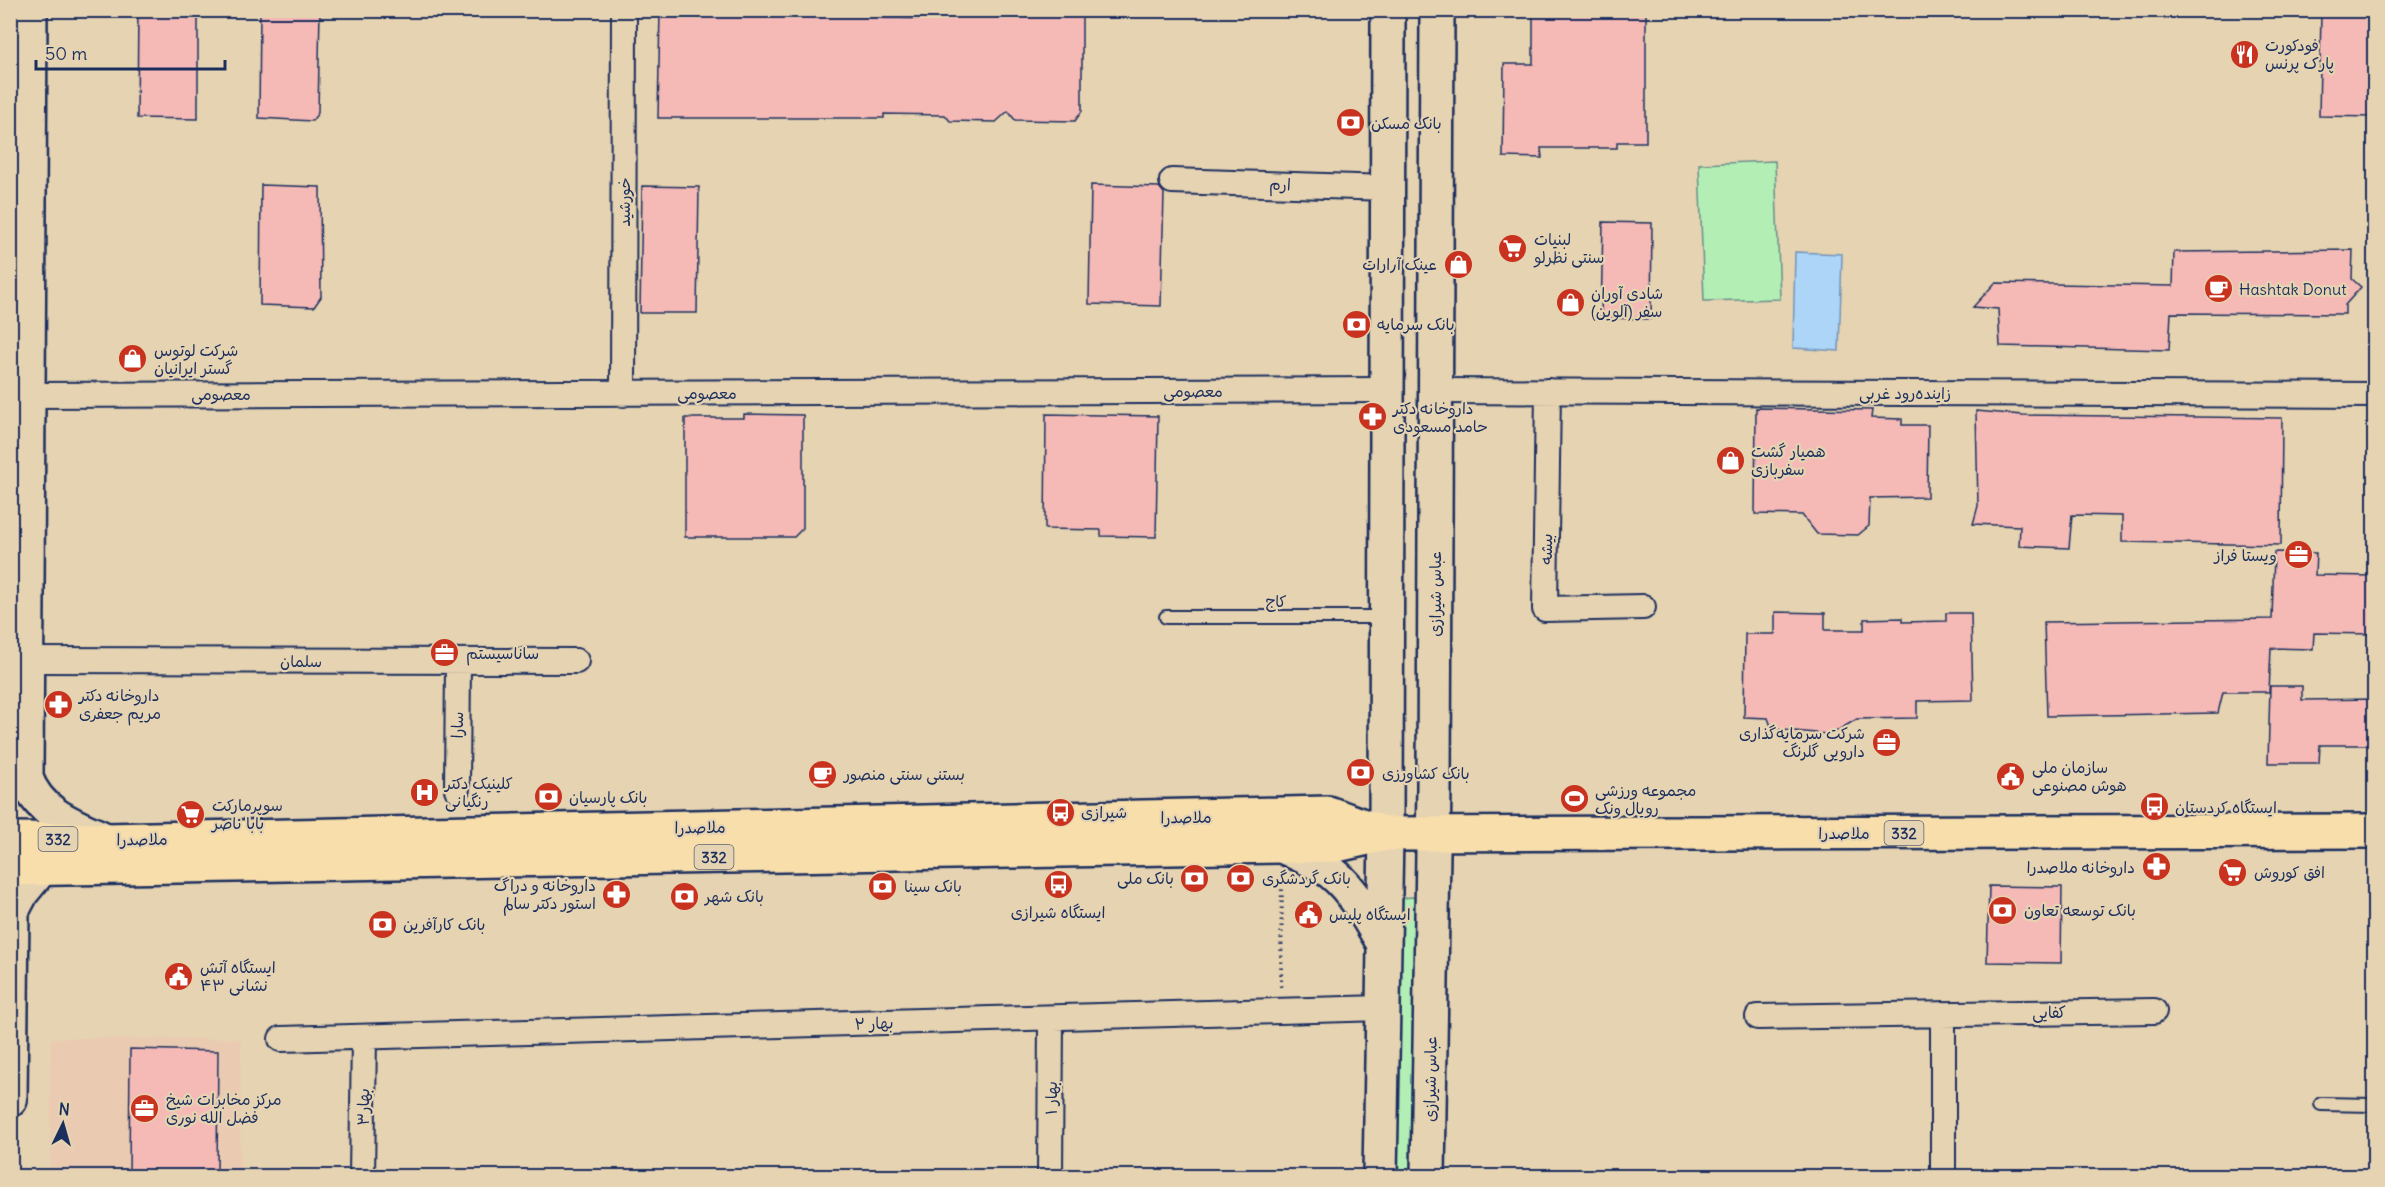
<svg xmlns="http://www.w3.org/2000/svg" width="2385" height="1187" viewBox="0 0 2385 1187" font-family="Delius,'Playpen Sans Arabic',sans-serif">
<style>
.built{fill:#eacbb2}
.green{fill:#b3efb4;stroke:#678f89;stroke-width:1.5}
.water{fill:#acd5f7;stroke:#7293ba;stroke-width:1.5}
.building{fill:#f5b9b6;stroke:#1b2f5e;stroke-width:1.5}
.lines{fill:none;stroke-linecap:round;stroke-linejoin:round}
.lane-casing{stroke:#1b2f5e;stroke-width:16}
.street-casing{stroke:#1b2f5e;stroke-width:28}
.secondary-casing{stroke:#1b2f5e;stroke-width:38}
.primary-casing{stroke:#1b2f5e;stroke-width:38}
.path{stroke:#1b2f5e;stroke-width:4;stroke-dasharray:1.5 4.5;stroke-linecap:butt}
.lane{stroke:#e6d3b1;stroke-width:12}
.street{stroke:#e6d3b1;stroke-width:24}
.secondary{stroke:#e6d3b1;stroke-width:33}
.primary{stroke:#f8deab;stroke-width:33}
.labels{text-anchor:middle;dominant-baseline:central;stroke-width:4.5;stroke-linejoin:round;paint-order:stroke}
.shield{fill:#e6d3b1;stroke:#586077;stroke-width:1.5}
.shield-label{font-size:15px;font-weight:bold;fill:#1b2f5e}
.poi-label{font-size:16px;fill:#1b2f5e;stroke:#e6d3b1;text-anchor:start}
.street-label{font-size:16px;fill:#1b2f5e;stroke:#e6d3b1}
</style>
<rect width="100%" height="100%" fill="#e6d3b1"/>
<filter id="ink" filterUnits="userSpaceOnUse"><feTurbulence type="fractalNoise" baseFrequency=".0167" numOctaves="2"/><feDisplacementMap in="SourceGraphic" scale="12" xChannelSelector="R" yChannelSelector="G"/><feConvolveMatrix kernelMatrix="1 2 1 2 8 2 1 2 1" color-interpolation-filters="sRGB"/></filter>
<g filter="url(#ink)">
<!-- built -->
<path class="built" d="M51 1038 241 1039 240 1176H50Z"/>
<!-- green -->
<path class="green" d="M1775 161 1780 299 1704 301 1699 164Z
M1412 897 1420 900 1417 1176H1393L1399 911 1403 898Z"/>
<!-- water -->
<path class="water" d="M1795 252 1842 254 1839 351 1793 348Z"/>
<!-- building -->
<path class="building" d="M138 10H198V119L137 118Z
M260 10H320L318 113 312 121 259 118Z
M660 10H884V18L945 19V10H1082V111L1075 121 1015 120 1008 111 996 122 950 121 945 115 884 114V118H658Z
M1533 10H1646V142H1617V148H1541L1542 158 1503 157 1504 64H1533Z
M2321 12 2374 13V117L2319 116Z
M261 185 320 187 321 297 314 307 260 305Z
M1091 185 1159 187 1164 193 1161 306 1089 304Z
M642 186 699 187 697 313H640Z
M1603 222 1652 223 1651 319 1601 318Z
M2353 250 2352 279 2361 287 2345 305V314L2171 313 2169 350 2000 346 1998 309 1973 307 1995 283 2173 286 2174 252Z
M1756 408 1872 410 1871 418 1902 419V425H1928L1927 497 1870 498 1869 526 1858 535 1817 534 1802 515 1755 514Z
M1976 411 2023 415 2282 418 2281 545 2122 542V516L2072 515 2069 548 2019 546 2020 526 1973 524 1978 506Z
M744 414 803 415V528L794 537H685V418H744Z
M1046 414 1158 416 1156 537 1101 536V530L1045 529Z
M2274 552 2316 553 2315 575 2374 576V634L2314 633 2313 649 2271 648 2269 692H2223L2218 713 2047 716 2044 622 2272 619Z
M1775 612 1825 613V630H1864V619L1902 618V622L1946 621V613H1971L1973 700 1917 701V718L1857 719 1835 732 1827 734 1772 729 1768 718 1744 717 1745 634H1775Z
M2270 686H2302V700L2374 699V745H2320L2319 763H2268Z
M1989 886 2062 887 2061 963 1987 962Z
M130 1049 218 1051 217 1176H129Z"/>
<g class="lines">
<defs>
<path id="lane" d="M1166 617H1385
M2321 1104 2374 1105"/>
<path id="street" d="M1172 181 1388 188
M1436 391 2374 395
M1548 391 1545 609 1643 607
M623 394 624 10
M26 395 1387 390
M26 660 576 661
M457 789 458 661
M1758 1017 2154 1011
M281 1039 1383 1008
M362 1176 364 1037
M1050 1176 1051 1019
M1943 1176V1014"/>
<path id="secondary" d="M30 10 26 778C39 814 73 825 106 840
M1282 846C1296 853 1311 859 1324 867 1352 885 1367 917 1384 944
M10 1100 12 911 22 892 41 869
M1380 1176 1386 834 1388 10
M1428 1176 1434 787 1437 10"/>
<path id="primary" d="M10 839 106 840 1328 813 1386 834
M10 869 1282 846 1337 845 1386 834 2374 831"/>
</defs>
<!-- lane casing -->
<use href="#lane" class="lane-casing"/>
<!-- street casing -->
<use href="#street" class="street-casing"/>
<!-- secondary casing -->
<use href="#secondary" class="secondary-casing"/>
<!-- primary casing -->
<use href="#primary" class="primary-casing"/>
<!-- path -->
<path class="path" d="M1281 987 1282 877"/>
<!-- lane -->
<use href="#lane" class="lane"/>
<!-- street -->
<use href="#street" class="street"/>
<!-- secondary -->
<use href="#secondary" class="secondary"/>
<!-- primary -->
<use href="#primary" class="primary"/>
</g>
</g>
<!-- icons -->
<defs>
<symbol id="restaurant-disc" viewBox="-11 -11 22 22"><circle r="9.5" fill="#c8321e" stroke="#e6d3b1"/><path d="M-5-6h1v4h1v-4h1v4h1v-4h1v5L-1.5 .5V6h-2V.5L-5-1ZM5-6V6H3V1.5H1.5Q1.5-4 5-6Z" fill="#fff"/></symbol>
<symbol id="bank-disc" viewBox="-11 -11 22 22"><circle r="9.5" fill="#c8321e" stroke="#e6d3b1"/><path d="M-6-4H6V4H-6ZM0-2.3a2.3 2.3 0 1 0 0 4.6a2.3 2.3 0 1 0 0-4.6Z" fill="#fff"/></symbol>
<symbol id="supermarket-disc" viewBox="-11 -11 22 22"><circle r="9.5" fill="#c8321e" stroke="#e6d3b1"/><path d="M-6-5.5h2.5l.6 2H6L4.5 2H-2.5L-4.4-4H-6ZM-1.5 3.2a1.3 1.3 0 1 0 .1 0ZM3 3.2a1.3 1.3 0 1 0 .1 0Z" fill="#fff"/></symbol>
<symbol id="shop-disc" viewBox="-11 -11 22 22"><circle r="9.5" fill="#c8321e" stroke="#e6d3b1"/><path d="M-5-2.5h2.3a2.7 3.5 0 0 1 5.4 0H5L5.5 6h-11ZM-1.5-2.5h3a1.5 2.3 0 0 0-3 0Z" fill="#fff"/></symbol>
<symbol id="cafe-disc" viewBox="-11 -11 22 22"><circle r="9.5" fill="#c8321e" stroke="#e6d3b1"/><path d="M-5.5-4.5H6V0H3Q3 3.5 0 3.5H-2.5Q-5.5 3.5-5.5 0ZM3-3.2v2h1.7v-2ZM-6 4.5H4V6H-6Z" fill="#fff"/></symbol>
<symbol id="pharmacy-disc" viewBox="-11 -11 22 22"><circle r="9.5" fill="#c8321e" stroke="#e6d3b1"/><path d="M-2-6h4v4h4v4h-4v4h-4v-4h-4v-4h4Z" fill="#fff"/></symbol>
<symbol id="office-disc" viewBox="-11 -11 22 22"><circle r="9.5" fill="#c8321e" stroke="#e6d3b1"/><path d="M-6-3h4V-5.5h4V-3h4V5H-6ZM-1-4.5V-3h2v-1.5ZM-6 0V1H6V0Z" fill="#fff"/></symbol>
<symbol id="civic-disc" viewBox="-11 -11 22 22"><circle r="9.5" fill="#c8321e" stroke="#e6d3b1"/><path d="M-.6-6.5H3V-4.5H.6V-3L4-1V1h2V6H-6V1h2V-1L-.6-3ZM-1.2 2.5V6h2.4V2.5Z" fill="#fff"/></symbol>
<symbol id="hospital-disc" viewBox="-11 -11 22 22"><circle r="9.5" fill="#c8321e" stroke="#e6d3b1"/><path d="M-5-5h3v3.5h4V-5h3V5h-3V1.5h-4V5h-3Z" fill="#fff"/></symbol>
<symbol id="stadium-disc" viewBox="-11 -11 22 22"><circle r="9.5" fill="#c8321e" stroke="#e6d3b1"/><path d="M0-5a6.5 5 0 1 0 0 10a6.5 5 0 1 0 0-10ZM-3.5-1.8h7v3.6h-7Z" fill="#fff"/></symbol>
<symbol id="bus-disc" viewBox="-11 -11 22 22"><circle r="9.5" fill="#c8321e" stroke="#e6d3b1"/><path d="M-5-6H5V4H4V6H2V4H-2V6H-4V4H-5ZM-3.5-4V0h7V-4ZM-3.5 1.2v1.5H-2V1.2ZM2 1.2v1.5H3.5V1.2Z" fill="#fff"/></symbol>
</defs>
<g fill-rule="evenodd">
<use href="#restaurant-disc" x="2228" y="38" width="33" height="33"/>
<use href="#bank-disc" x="1334" y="106" width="33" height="33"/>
<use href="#supermarket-disc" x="1496" y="232" width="33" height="33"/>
<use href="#shop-disc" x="1442" y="248" width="33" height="33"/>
<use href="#cafe-disc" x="2202" y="272" width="33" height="33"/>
<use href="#shop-disc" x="1554" y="286" width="33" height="33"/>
<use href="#bank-disc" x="1340" y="308" width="33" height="33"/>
<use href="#shop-disc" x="116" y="342" width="33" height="33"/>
<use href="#pharmacy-disc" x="1356" y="400" width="33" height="33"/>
<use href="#shop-disc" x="1714" y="444" width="33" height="33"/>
<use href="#office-disc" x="2282" y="538" width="33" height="33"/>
<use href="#office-disc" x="428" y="636" width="33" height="33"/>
<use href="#pharmacy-disc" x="42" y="688" width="33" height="33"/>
<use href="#office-disc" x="1870" y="726" width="33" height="33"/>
<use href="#bank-disc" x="1344" y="756" width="33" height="33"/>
<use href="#cafe-disc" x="806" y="758" width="33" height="33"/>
<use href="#civic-disc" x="1994" y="760" width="33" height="33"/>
<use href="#hospital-disc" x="408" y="776" width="33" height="33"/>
<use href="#bank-disc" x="532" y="780" width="33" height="33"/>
<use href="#stadium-disc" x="1558" y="782" width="33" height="33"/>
<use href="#bus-disc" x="2138" y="790" width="33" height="33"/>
<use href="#bus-disc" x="1044" y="796" width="33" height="33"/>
<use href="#supermarket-disc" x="174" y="798" width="33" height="33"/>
<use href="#pharmacy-disc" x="2140" y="850" width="33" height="33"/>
<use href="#supermarket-disc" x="2216" y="856" width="33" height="33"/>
<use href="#bank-disc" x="1178" y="862" width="33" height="33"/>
<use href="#bank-disc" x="1224" y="862" width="33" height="33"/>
<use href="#bus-disc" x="1042" y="868" width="33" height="33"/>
<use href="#bank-disc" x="866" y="870" width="33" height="33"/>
<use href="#pharmacy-disc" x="600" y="878" width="33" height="33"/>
<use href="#bank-disc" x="668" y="880" width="33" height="33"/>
<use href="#bank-disc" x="1986" y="894" width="33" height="33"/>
<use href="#civic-disc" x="1292" y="898" width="33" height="33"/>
<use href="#bank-disc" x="366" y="908" width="33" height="33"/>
<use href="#civic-disc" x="162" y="960" width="33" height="33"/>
<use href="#office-disc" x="128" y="1092" width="33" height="33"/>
</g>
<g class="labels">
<!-- shield labels -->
<g class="shield">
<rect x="1884.5" y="821" width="39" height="24" rx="4.5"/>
<rect x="38.5" y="827" width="39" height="24" rx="4.5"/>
<rect x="694.5" y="845" width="39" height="24" rx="4.5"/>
</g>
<g class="shield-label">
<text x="1904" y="833">332</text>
<text x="58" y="839">332</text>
<text x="714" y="857">332</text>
</g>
<!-- poi labels -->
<g class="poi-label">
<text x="2265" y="45">فودکورت<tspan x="2265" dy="18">پارک پرنس</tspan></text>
<text x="1371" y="123">بانک مسکن</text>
<text x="1534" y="239">لبنیات<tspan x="1534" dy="18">سنتی نظرلو</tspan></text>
<text x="1437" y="264" text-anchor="end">عینک آرارات</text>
<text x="2239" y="289">Hashtak Donut</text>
<text x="1591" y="293">شادی آوران<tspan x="1591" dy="18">سفر (آلوین)</tspan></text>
<text x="1377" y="324">بانک سرمایه</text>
<text x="154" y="350">شرکت لوتوس<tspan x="154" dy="18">گستر ایرانیان</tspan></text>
<text x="1393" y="408">داروخانه دکتر<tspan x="1393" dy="18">حامد مسعودی</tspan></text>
<text x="1751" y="451">همیار گشت<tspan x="1751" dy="18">سفربازی</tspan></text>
<text x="2277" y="555" text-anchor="end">ویستا فراز</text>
<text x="466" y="653">ساناسیستم</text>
<text x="79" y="695">داروخانه دکتر<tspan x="79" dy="18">مریم جعفری</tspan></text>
<text x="1865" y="733" text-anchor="end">شرکت سرمایه‌گذاری<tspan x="1865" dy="18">دارویی گلرنگ</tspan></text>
<text x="2032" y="767">سازمان ملی<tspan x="2032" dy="18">هوش مصنوعی</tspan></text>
<text x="1382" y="773">بانک کشاورزی</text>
<text x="844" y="774">بستنی سنتی منصور</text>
<text x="445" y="783">کلینیک دکتر<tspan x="445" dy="18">رنگیانی</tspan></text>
<text x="1595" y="790">مجموعه ورزشی<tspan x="1595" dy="18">رویال ونک</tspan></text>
<text x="569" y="797">بانک پارسیان</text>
<text x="212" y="805">سوپرمارکت<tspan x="212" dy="18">بابا ناصر</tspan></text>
<text x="2175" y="807">ایستگاه کردستان</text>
<text x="1081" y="812">شیرازی</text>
<text x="2135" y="867" text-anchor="end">داروخانه ملاصدرا</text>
<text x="2254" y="872">افق کوروش</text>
<text x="1174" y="878" text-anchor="end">بانک ملی</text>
<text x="1262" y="878">بانک گردشگری</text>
<text x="596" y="885" text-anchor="end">داروخانه و دراگ<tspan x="596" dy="18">استور دکتر سالم</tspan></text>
<text x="904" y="886">بانک سینا</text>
<text x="705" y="896">بانک شهر</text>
<text x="2024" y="910">بانک توسعه تعاون</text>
<text x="1058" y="912" text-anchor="middle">ایستگاه شیرازی</text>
<text x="1329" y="914">ایستگاه پلیس</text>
<text x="403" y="924">بانک کارآفرین</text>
<text x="200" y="967">ایستگاه آتش<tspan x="200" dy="18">نشانی ۴۳</tspan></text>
<text x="166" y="1099">مرکز مخابرات شیخ<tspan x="166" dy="18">فضل الله نوری</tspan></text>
</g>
<!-- street labels -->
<g class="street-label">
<text transform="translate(1280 184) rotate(2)">ارم</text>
<text transform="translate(624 202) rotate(-90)">خورشید</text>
<text x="1193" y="391">معصومی</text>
<text x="707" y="393">معصومی</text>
<text x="1905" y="393">زاینده‌رود غربی</text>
<text x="221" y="394">معصومی</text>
<text transform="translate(1546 549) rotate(-89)">بیشه</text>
<text transform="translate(1435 594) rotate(-90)">عباس شیرازی</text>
<text x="1276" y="601">کاج</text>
<text x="301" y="661">سلمان</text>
<text transform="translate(457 725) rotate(-89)">سارا</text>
<text transform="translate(1186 817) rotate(-1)">ملاصدرا</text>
<text transform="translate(700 827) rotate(-1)">ملاصدرا</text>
<text x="1844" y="833">ملاصدرا</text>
<text transform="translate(142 839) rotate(-1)">ملاصدرا</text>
<text transform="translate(2049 1012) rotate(-1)">کفایی</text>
<text transform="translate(874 1023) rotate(-2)">بهار ۲</text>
<text transform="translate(1430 1079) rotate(-89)">عباس شیرازی</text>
<text transform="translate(1051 1098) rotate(-90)">بهار ۱</text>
<text transform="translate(363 1107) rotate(-89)">بهار۳</text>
</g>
</g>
<!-- margin -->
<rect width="2385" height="1187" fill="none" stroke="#e6d3b1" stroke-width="36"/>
<rect x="18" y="18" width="2349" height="1151" fill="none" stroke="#1b2f5e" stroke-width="2" filter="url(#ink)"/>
<!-- north arrow -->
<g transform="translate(63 1124) rotate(5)" stroke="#e6d3b1" stroke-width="4.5" paint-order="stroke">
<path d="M0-4.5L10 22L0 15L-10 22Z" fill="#1b2f5e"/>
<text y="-9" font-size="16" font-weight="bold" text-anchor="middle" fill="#1b2f5e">N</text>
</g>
<!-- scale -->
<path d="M36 60v9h189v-9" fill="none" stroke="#1b2f5e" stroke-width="3"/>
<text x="45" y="60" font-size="18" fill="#1b2f5e" stroke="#e6d3b1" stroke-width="4.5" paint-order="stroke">50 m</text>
</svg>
